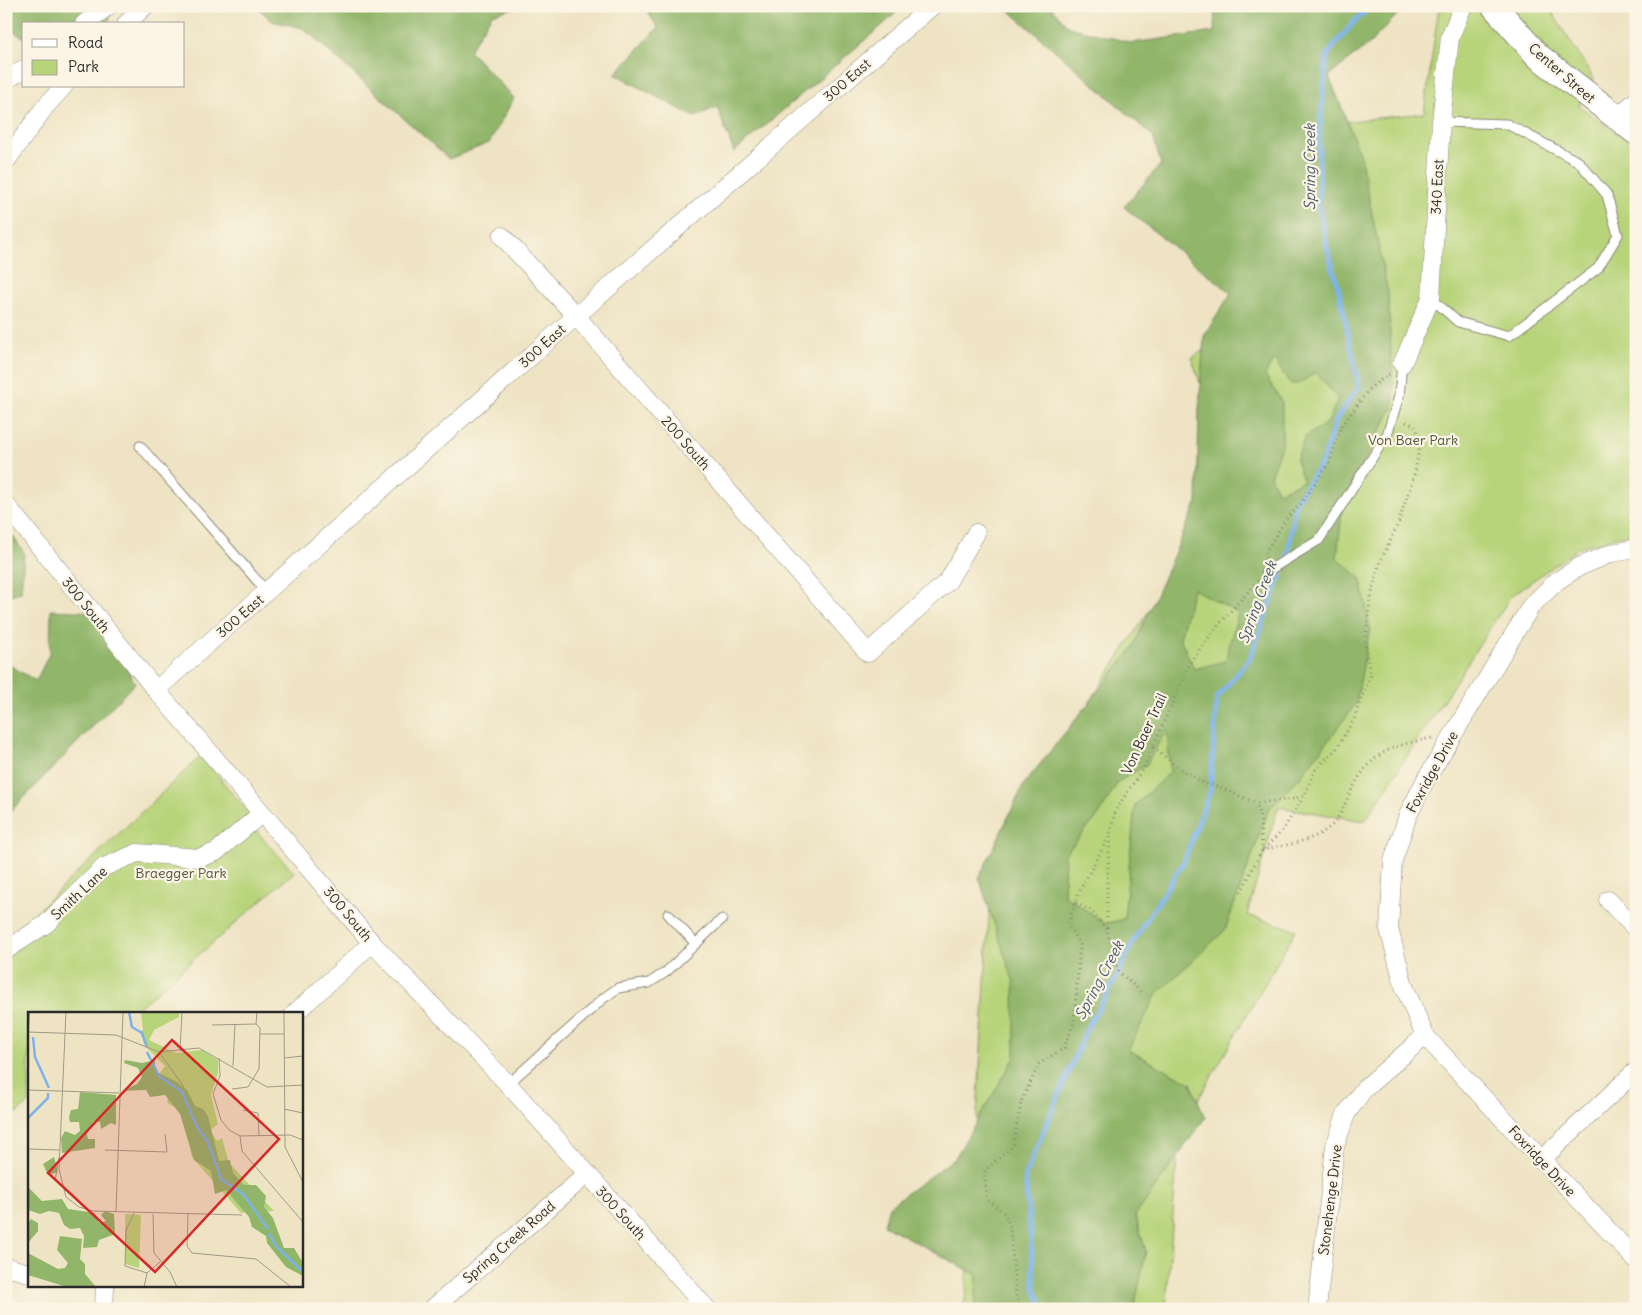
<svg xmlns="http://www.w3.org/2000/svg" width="1642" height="1315" viewBox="0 0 1642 1315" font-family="Delius,sans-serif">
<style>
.green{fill:#b7d47a;stroke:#718052}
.forest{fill:#91b66a;stroke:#5e704a;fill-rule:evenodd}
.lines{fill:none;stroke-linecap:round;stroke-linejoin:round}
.stream{stroke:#7db2eb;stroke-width:5}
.lane-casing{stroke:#8c8777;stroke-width:11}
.street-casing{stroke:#8c8777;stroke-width:19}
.secondary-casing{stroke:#8c8777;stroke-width:27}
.path{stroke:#8c8777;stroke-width:3;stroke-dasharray:1 4;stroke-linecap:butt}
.lane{stroke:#fff;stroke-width:9}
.street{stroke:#fff;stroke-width:18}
.secondary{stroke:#fff;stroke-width:25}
.labels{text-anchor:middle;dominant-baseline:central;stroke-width:4.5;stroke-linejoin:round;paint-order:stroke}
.street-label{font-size:14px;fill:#2b2b2b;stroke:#fcf5e5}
.park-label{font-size:14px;fill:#4e553f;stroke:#fcf5e5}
.water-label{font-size:15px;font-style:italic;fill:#485a6e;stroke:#fcf5e5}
.inset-river{fill:none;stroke:#7db2eb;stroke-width:2.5}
.inset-road{fill:none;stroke:#a09986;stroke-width:1}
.view{fill:#d62828;fill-opacity:0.15;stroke:#d62828;stroke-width:2.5}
.inset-edge{fill:none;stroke:#2b2b2b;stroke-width:2.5}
</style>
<rect width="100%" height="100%" fill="#fcf5e5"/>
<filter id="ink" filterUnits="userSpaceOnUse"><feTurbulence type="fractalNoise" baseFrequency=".02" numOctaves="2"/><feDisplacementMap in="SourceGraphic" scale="10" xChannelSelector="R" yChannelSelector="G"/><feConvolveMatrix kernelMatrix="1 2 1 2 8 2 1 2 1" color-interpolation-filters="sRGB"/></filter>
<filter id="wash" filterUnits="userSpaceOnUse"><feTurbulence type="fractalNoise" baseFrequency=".0096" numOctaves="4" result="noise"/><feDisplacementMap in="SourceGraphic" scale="20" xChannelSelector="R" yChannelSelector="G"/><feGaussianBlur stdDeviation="1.12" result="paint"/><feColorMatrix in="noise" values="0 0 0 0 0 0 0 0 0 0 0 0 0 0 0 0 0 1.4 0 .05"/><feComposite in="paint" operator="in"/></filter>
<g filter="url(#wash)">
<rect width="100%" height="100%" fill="#eee3c3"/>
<!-- green -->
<path class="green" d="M1439 6H1548L1594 79 1579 106 1636 147V532L1580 547 1511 596 1365 821 1278 807 1247 915 1296 930 1179 1133 1166 1309H963L966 1296 993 851 1232 483 1192 358 1262 308 1341 122 1424 113Z
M201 756 244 807 258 833 294 872 131 1014H29V1103L6 1122V940Z"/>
<!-- forest -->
<path class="forest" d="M6 6H114L109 20 106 24H24V38L6 26Z
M256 6H520L492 14 469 51 514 98 489 143 449 159 303 28 272 21Z
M644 6H900L893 16 734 152 717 107 694 117 615 74 658 28Z
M1004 6H1050L1069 27 1132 43 1214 32 1215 6H1395L1400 12 1371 42 1329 76 1360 154 1388 293 1394 406 1343 501 1337 558 1361 578 1370 628 1356 704 1301 776 1269 809 1225 930 1157 994 1128 1050 1191 1083 1205 1118 1135 1216 1146 1251 1134 1309H975L977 1275 884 1225 889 1206 955 1158 1015 1057 1014 983 979 878 1024 784 1133 648 1197 502 1199 409 1204 336 1231 293 1124 207 1161 164 1153 136ZM1274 359 1290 384H1298L1316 372 1338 399 1328 422 1305 437 1296 460 1303 481 1278 492 1270 476 1282 444V402L1265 375ZM1193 589 1238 613 1225 661 1194 669 1180 638ZM1167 729 1170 772 1135 805 1124 919 1106 924 1064 895 1065 854 1099 815 1118 782 1146 765Z
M6 526 24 553 21 592 6 596Z
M51 610 96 612 135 683 10 812 6 810V663L36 681 50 652Z"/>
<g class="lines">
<!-- stream -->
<path class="stream" d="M1043 1309 1035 1289 1025 1175 1088 1026 1113 984 1134 940 1184 861 1210 791 1217 698 1250 658 1288 555 1295 503 1323 460 1337 418 1359 387 1339 291 1327 247 1319 208V138L1327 55 1353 23 1371 6"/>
</g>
</g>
<g filter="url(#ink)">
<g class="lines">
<defs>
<path id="lane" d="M1431 298 1458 322 1509 336 1598 268 1618 235 1607 195 1579 162 1507 124 1441 122
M140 446 267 592
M1266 572 1319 540 1387 435 1399 396 1402 364
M668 914 696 944
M508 1084 605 997 618 988 649 983 666 972 722 919"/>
<path id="street" d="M84 24 108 6
M126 24 145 6
M6 80 24 69
M1616 118 1636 101
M6 161 45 107 64 86
M502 236 576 316 868 653 948 581 976 533
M1402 364 1431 298 1441 122 1450 37 1463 6
M6 505 156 690 262 813 372 943 508 1084 707 1309
M1636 549 1612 553 1579 567 1557 581 1531 606 1425 781 1408 815 1393 861 1389 929 1404 986 1425 1036 1636 1260
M156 690 576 316 932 6
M1608 900 1636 929
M6 950 46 924 104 867 137 853 199 858 216 852 262 813
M294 1014 372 943
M1541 1160 1636 1071
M6 1267 29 1273
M104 1309 105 1286
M432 1309 586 1175
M1317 1309 1335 1146 1346 1114 1364 1089 1425 1036"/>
<path id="secondary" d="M1494 6 1538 56 1636 132"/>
</defs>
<!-- lane casing -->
<use href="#lane" class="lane-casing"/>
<!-- street casing -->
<use href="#street" class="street-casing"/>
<!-- secondary casing -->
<use href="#secondary" class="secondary-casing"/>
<!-- path -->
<path class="path" d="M1266 558V551L1286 519 1300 505 1329 463 1341 427 1370 388 1389 374
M1153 747 1179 768 1203 783 1219 787 1256 803 1295 799 1305 794 1315 770 1337 748 1354 719 1370 676 1365 642 1370 601 1379 565 1398 524 1415 472 1421 439 1414 425 1403 421
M1110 837 1107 883V931L1119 972 1142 993
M1264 849 1283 830 1305 794
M1262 850C1285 845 1313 842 1331 826 1340 818 1345 804 1350 793 1371 752 1389 746 1432 738
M1241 892 1262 850 1260 816 1256 803
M1076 903 1090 910 1107 930
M1024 1309 1016 1297 1010 1227 1005 1214 986 1199 985 1170 1013 1146 1021 1102 1039 1064 1064 1048 1074 1022 1080 945 1068 925 1079 892 1110 834 1115 811 1144 767 1191 661 1216 628 1259 579"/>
<!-- lane -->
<use href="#lane" class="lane"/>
<!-- street -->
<use href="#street" class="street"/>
<!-- secondary -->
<use href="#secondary" class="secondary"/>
</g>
</g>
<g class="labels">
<!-- street labels -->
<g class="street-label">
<text transform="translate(1562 73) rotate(41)">Center Street</text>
<text transform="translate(847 80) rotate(-41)">300 East</text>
<text transform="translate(1437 187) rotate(-87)">340 East</text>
<text transform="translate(542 346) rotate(-42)">300 East</text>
<text transform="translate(686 443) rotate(49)">200 South</text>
<text transform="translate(86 605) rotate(51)">300 South</text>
<text transform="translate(240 616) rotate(-41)">300 East</text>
<text transform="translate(1144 734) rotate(-65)">Von Baer Trail</text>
<text transform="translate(1432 772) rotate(-61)">Foxridge Drive</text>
<text transform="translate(79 893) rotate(-43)">Smith Lane</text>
<text transform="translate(348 914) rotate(50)">300 South</text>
<text transform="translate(1542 1161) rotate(47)">Foxridge Drive</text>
<text transform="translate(1330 1200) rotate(-83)">Stonehenge Drive</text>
<text transform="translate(621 1213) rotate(48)">300 South</text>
<text transform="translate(509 1242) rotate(-41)">Spring Creek Road</text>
</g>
<!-- park labels -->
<g class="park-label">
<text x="1413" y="440">Von Baer Park</text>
<text x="181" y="873">Braegger Park</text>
</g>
<!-- water labels -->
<g class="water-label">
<text transform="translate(1309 167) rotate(-90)">Spring Creek</text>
<text transform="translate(1257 602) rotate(-70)">Spring Creek</text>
<text transform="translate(1099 980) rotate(-62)">Spring Creek</text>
</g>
</g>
<!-- overview -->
<g transform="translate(28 1012)">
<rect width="275" height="275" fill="#eee3c3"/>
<path d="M113 0H151V5L126 18 121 28 148 41 174 38 190 48V61L183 83 190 112 182 118 189 129 194 126 201 151 246 199 213 201 164 145 153 98 139 91 141 82 132 61 137 54 117 34 112 19 115 18ZM97 202 113 203 111 256 97 252Z" fill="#b7d47a"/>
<path d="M97 48 114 51 127 48V59L149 70 159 78 167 94 175 97 180 104 191 149 202 148 205 161 216 173H228L238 184 236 195 245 206 256 236H266L275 251V264L258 255 239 231 238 224 224 215 221 205 198 178 187 182 183 159 166 148 152 102 137 83 122 85 118 78 94 79 109 72 114 65 110 56 96 51ZM52 80 88 83V113L83 111 73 117 72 110 66 109 59 122 60 127H67V136L34 141 33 126 37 119 47 123 52 119 51 110H42L41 105 43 98 50 97ZM26 145 30 160 20 163 15 152ZM0 175 14 189 34 187 40 197 67 201 71 211 78 209 73 203 77 199 86 202 87 222 71 228 69 235 55 236 56 224 52 216 42 217 36 213 31 201 21 199 12 202 0 198ZM3 207 10 211V219L0 231V211ZM32 224 54 227 52 247 57 252V262L68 275H39L0 263V241L30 257 37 256 40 251 29 238Z" fill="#91b66a"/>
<path class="inset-river" d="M101 0 104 15 114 21 119 35M0 15 1 0M5 25 7 45 21 76M119 40 131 64 154 80 169 115 180 130 193 167 216 183 240 217M0 106 20 86V81M241 221 248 234 275 260"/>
<path class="inset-road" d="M38 0 31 157 38 185 51 195 65 199 214 203M256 0 257 135 275 170M184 13 228 12M0 20 88 23 131 40 171 36 239 75 275 73M232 22H256M152 39 154 0M131 40 156 75M191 46 192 64 185 82 193 108 201 118 212 124 262 123 275 128M256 46 275 44M205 54 207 12M204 77 220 75 231 57 232 16 228 12 229 0M0 78 91 81M256 97 275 101M215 98 230 101 231 124M212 124 214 139 275 210M0 137 32 138M77 138 139 140 137 122M27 169 31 145M88 200 95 0M106 201 98 218 97 254 119 261M125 202 126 241 142 260 149 275M160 202 159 234 164 241 228 247 263 275M116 275 119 261 132 250"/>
<path class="view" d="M144 28 251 127 127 260 20 161Z"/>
<rect width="275" height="275" class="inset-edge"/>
</g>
<!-- margin -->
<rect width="1642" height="1315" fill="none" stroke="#fcf5e5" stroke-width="25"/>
<!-- legend -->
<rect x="22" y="22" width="162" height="65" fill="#fcf5e5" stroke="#a8a49b"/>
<rect x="32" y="39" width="25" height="8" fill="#ffffff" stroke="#a8a49b"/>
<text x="68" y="48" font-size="15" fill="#2b2b2b">Road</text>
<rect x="32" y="60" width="25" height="15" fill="#b7d47a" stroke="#a8a49b"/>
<text x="68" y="72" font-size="15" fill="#2b2b2b">Park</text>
</svg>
